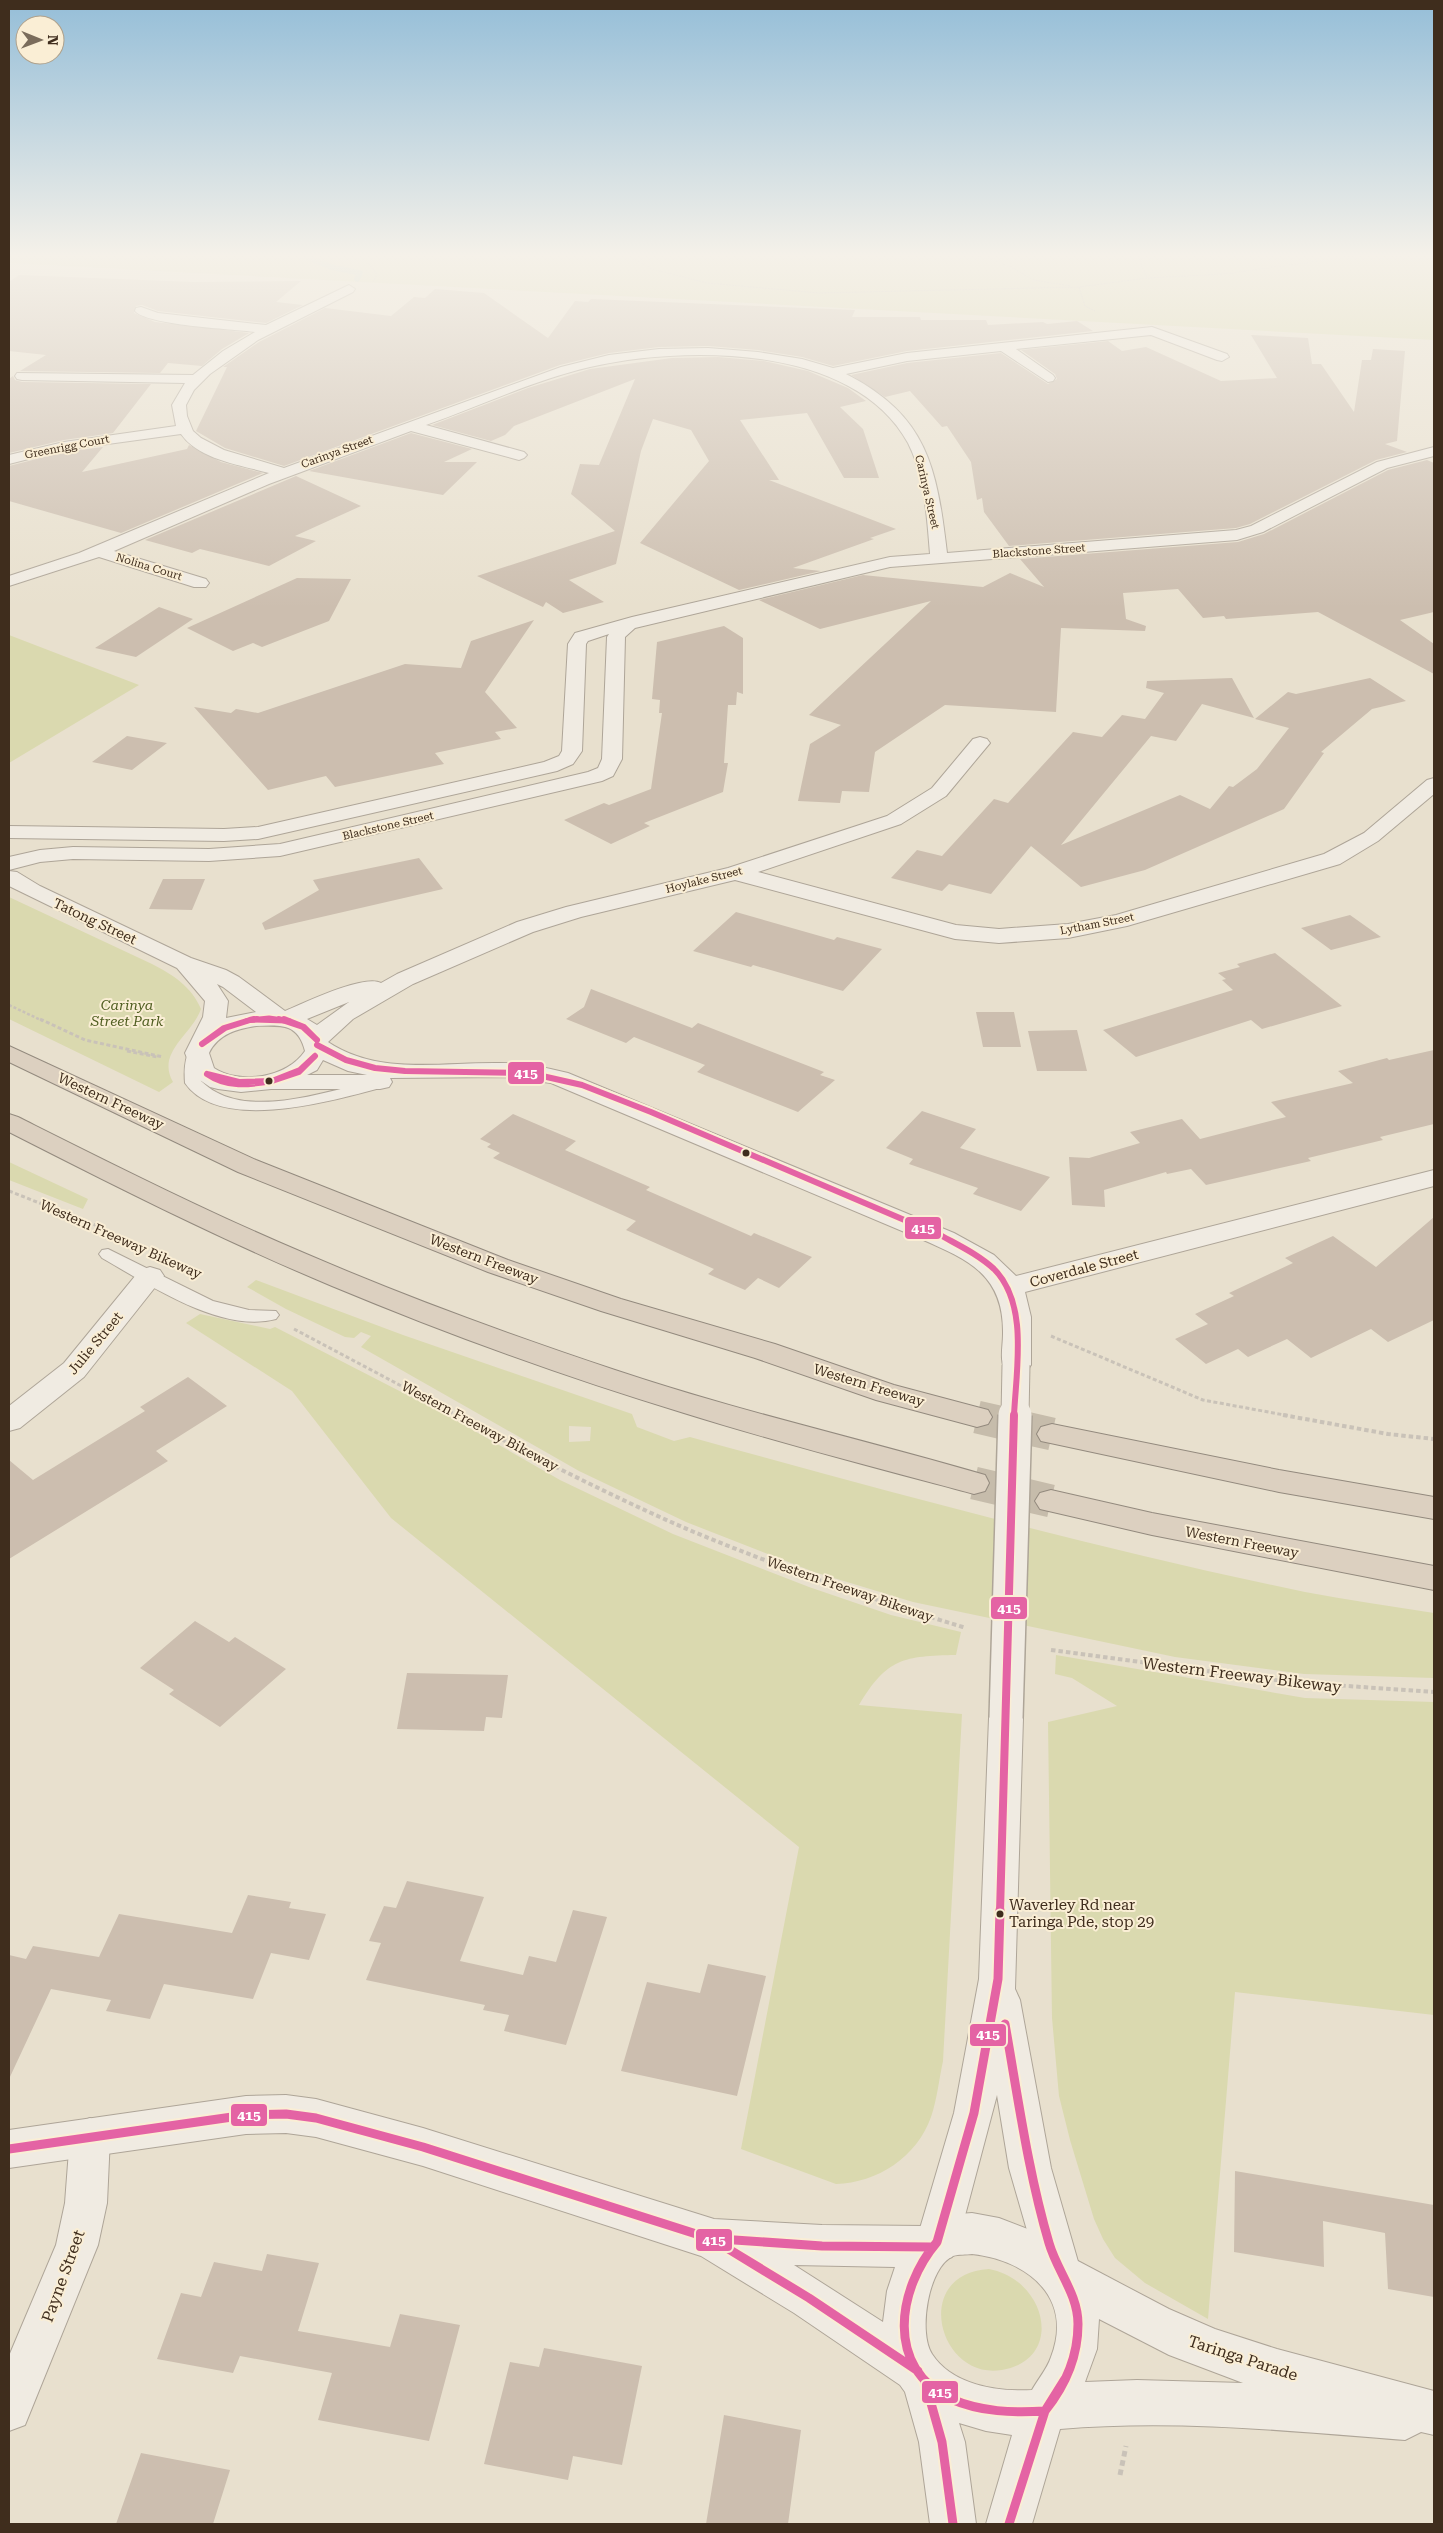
<svg xmlns="http://www.w3.org/2000/svg" width="1443" height="2533" viewBox="0 0 1443 2533" font-family="'Roboto Serif',serif">
<style>
.green{fill:#dad9af;fill-rule:evenodd}
.lines{fill:none;stroke-linecap:round;stroke-linejoin:round}
.stream{stroke:#bacec1;stroke-width:5.5}
.building{fill:#ccbeaf}
.motorway-tunnel{stroke:#c6bcab;stroke-width:33;stroke-dasharray:33 17;stroke-linecap:butt}
.service-casing{stroke:#aea598;stroke-width:2}
.minor-casing{stroke:#aea598;stroke-width:2}
.tertiary-casing{stroke:#aea598;stroke-width:2}
.motorway-casing{stroke:#938a7e;stroke-width:2}
.path-far4{stroke:#c9c2b8;stroke-width:1;stroke-dasharray:2 1;stroke-linecap:butt}
.path-far3{stroke:#c9c2b8;stroke-width:2.5;stroke-dasharray:3 2;stroke-linecap:butt}
.path-far2{stroke:#c9c2b8;stroke-width:3;stroke-dasharray:4 2.5;stroke-linecap:butt}
.path-far1{stroke:#c9c2b8;stroke-width:4;stroke-dasharray:4.5 3;stroke-linecap:butt}
.path{stroke:#c9c2b8;stroke-width:5;stroke-dasharray:5.5 4;stroke-linecap:butt}
.service{fill:#f0ebe2;fill-rule:evenodd}
.minor{fill:#f0ebe2;fill-rule:evenodd}
.tertiary{fill:#f0ebe2;fill-rule:evenodd}
.motorway{fill:#dcd0c0;fill-rule:evenodd}
.minor-bridge-far1-casing{stroke:#aea598;stroke-width:29;stroke-linecap:butt}
.minor-bridge-casing{stroke:#aea598;stroke-width:36;stroke-linecap:butt}
.minor-bridge-far1{stroke:#f0ebe2;stroke-width:27}
.minor-bridge{stroke:#f0ebe2;stroke-width:33}
.bus-1-far3-casing{stroke:#faeed5;stroke-width:8}
.bus-1-far2-casing{stroke:#faeed5;stroke-width:10}
.bus-1-far1-casing{stroke:#faeed5;stroke-width:11}
.bus-1-casing{stroke:#faeed5;stroke-width:13}
.bus-1-far3{stroke:#e463a4;stroke-width:5}
.bus-1-far2{stroke:#e463a4;stroke-width:6}
.bus-1-far1{stroke:#e463a4;stroke-width:8}
.bus-1{stroke:#e463a4;stroke-width:9}
.bus-dot{fill:#3f2d1d;stroke:#faeed5;stroke-width:2}
.labels{text-anchor:middle;dominant-baseline:central;stroke-width:4;stroke-linejoin:round;paint-order:stroke}
.far-street-label{font-size:11px;fill:#3f2d1d;stroke:#faeed5}
.street-label{font-size:14px;fill:#3f2d1d;stroke:#faeed5}
.park-label{font-size:14px;font-style:italic;fill:#505e21;stroke:#faeed5}
.near-bus-label{font-size:15px;fill:#3f2d1d;stroke:#faeed5;text-anchor:start}
.near-street-label{font-size:16px;fill:#3f2d1d;stroke:#faeed5}
.line-badge{stroke:#faeed5;stroke-width:2}
.badge-label{font-size:14px;text-anchor:middle;font-weight:bold;fill:#fff}
</style>
<rect width="100%" height="100%" fill="#e8e0ce"/>
<!-- green -->
<path class="green" d="M9 253H1434V340L9 263Z
M9 635 139 685 9 763Z
M9 897 152 964C172 974 192 987 201 1009 192 1035 156 1052 173 1082L159 1092 9 1019Z
M9 1162 88 1199 83 1209 9 1180Z
M256 1280 403 1335 632 1414 637 1427 674 1441 690 1437C894 1493 1098 1549 1305 1592 1348 1600 1391 1606 1434 1613V1678L1304 1674 1175 1657 913 1602 814 1572 686 1522 579 1471 361 1347 371 1336 361 1332 354 1338 345 1337 286 1309 247 1287ZM569 1426 591 1427 590 1441 569 1442Z
M200 1314 270 1329 275 1327 450 1417 560 1480 673 1534 809 1587 891 1615 961 1632 956 1655C904 1656 887 1658 859 1705L962 1714 943 2061C939 2079 937 2100 931 2117 917 2157 877 2183 836 2184L741 2149 799 1847 391 1518 292 1391 186 1323Z
M1056 1655 1305 1698 1434 1702V2015L1235 1992 1208 2319 1145 2283 1115 2258 1103 2239 1094 2219 1070 2140 1059 2096 1052 2018 1048 1722 1117 1706 1072 1678 1055 1674Z
M989 2269C1047 2280 1065 2359 1002 2370 939 2381 910 2274 989 2269Z"/>
<g class="lines">
<!-- stream -->
<path class="stream" d="M307 253V257L331 267 360 273 357 279"/>
</g>
<!-- building -->
<path class="building" d="M19 275 193 282 301 281 276 302 303 305 266 323 158 311 142 305 136 306 134 313 155 322 249 333 222 349 202 366 168 363 160 373 20 371 46 355 9 351V282Z
M435 289 484 293 548 338 575 301 588 302 591 299 855 310 852 317H920L921 320H986L988 325 1043 322 1047 324 1077 321 1093 331 907 351 833 366 802 357 758 350 708 346 659 347 609 353 560 365 284 466 225 448 196 431 227 367H223L259 342 325 308 391 316 414 297 425 298Z
M1251 335 1308 338 1312 364H1321L1354 412 1362 360H1371L1373 349 1405 351 1397 441 1385 444 1407 452 1376 460 1250 524 1236 528 1009 546 984 512 982 498 977 500 971 462 947 426 942 427 910 391 885 397 851 375 907 363 1001 353 1048 384 1057 379 1055 374 1021 350 1108 341 1122 351 1146 347 1221 381 1277 378Z
M718 357 764 361 808 371 848 388 866 401 840 407 863 429 879 478H844L807 413 740 420 779 480H769L896 529 870 538 874 539 793 568 821 571 739 590 640 543 709 461 691 430 653 419 641 451 616 564 569 580 604 602 563 613 546 602 543 607 477 576 615 531 571 494 580 464 599 465 635 379 514 426 505 435 491 441 432 425 528 388 590 369 672 358Z
M13 376 15 380 22 382 151 384 113 433 64 440 9 453V379Z
M411 433 472 449 444 462H477L443 495 309 471Z
M189 445 221 462 263 473 121 533 9 501V466L64 452 103 447 82 472 187 449Z
M1427 460 1434 463V612L1400 620 1434 644V674L1318 612 1226 619 1224 616 1203 618 1178 589 1123 593 1126 619 1146 626 1145 631 1061 628 1056 712 945 705 875 752 869 792 842 791 840 803 798 801 810 744 841 725 809 715 931 601 820 629 759 600 863 575 983 587 1010 573 1044 587 1020 559 1238 542 1264 534 1388 470Z
M296 476 361 506 295 536 316 541 269 566 200 549 192 553 145 540Z
M297 578 351 579 329 621 262 647 253 643 233 651 187 628Z
M159 607 193 619 136 657 95 648Z
M534 620 485 692 517 728 495 732 501 739 435 753 444 764 335 787 326 776 268 790 194 707 231 713 236 709 258 713 405 664 461 668 471 641Z
M724 626 743 638V694L737 692 736 705H728L724 763H728L723 792 644 823 650 826 611 844 564 820 604 803 609 805 651 789 662 713H659L660 700 652 699 657 642Z
M1232 678 1254 718 1202 704 1176 741 1151 736 1061 845 1180 795 1210 809 1229 786 1233 787 1257 769 1289 728 1255 719 1288 692 1296 694 1370 678 1406 701 1372 709 1321 752 1324 753 1284 809 1145 870 1081 887 1031 846 991 894 949 884 942 891 891 878 917 850 942 856 994 799 1008 803 1073 732 1102 737 1122 715 1145 719 1164 693 1146 688 1147 681Z
M127 736 167 743 132 770 92 762Z
M419 858 443 889 265 930 262 923 319 890 313 880Z
M163 879H205L192 910 149 909Z
M736 912 834 940 837 937 882 949 843 991 753 965 751 967 693 951Z
M1350 915 1381 937 1331 950 1301 928Z
M1275 953 1342 1006 1262 1029 1251 1020 1136 1057 1103 1030 1233 990 1222 980 1226 979 1218 973 1240 967 1237 964Z
M591 989 692 1028 698 1023 824 1072 820 1075 835 1080 798 1112 697 1072 705 1065 634 1037 626 1043 566 1019 584 1007Z
M976 1012H1014L1021 1047H983Z
M1077 1030 1087 1071H1037L1028 1031Z
M1434 1050V1124L1380 1137 1383 1140 1308 1158 1311 1161 1206 1185 1191 1169 1167 1174 1166 1172 1104 1190 1105 1207 1072 1205 1069 1157 1089 1158 1140 1143 1130 1132 1182 1119 1200 1139 1286 1117 1271 1102 1353 1083 1338 1071 1387 1058 1389 1060Z
M922 1111 976 1129 960 1148 1050 1177 1021 1211 973 1194 978 1188 909 1164 913 1159 886 1148Z
M513 1114 576 1141 565 1150 650 1187 646 1190 751 1236 754 1233 812 1257 779 1288 758 1278 745 1290 708 1274 714 1269 626 1230 636 1221 493 1158 500 1153 487 1147 491 1144 480 1139Z
M1434 1217V1320L1388 1342 1371 1329 1311 1358 1287 1339 1248 1357 1238 1349 1206 1364 1175 1339 1208 1324 1195 1314 1234 1296 1229 1293 1293 1263 1285 1258 1333 1236 1376 1267Z
M188 1377 227 1406 156 1451 168 1461 9 1559V1460L33 1480 145 1411 140 1407Z
M195 1621 229 1642 235 1637 286 1669 220 1727 169 1694 174 1690 140 1668Z
M407 1673 508 1675 502 1718 486 1717 484 1731 397 1729Z
M407 1881 484 1897 460 1961 523 1975 529 1956 556 1962 573 1910 607 1917 566 2045 504 2031 509 2015 483 2010 485 2005 366 1980 381 1943 369 1941 384 1906 396 1908Z
M248 1895 291 1902 289 1908 326 1914 309 1960 271 1953 253 1999 164 1984 150 2019 106 2011 111 2000 51 1989 9 2079V1955L26 1959 33 1946 99 1957 119 1914 232 1933Z
M708 1964 766 1976 737 2096 621 2071 647 1982 700 1993Z
M1235 2171 1434 2205V2297L1388 2289 1385 2233 1323 2221 1324 2267 1234 2252Z
M267 2254 319 2263 298 2331 390 2347 400 2314 460 2325 429 2441 318 2420 332 2373 240 2356 233 2373 157 2359 181 2293 201 2297 214 2262 262 2271Z
M544 2348 642 2366 622 2465 573 2456 568 2480 484 2464 510 2362 539 2367Z
M724 2415 801 2430 788 2524H706Z
M141 2453 230 2470 213 2524H116Z"/>
<g class="lines">
<!-- motorway-tunnel -->
<path class="motorway-tunnel" d="M977 1417 1052 1434
M974 1483 1051 1501"/>
<defs>
<path id="service" d="M199 1043 207 1048 199 1068 201 1081C206 1085 211 1090 216 1092 259 1116 334 1090 378 1079L386 1084 384 1087C335 1100 220 1134 185 1083 184 1071 184 1047 199 1043Z
M108 1249 213 1301 249 1310 276 1311 279 1315 276 1319C221 1334 148 1284 102 1258L99 1254 102 1250Z"/>
<path id="minor" d="M349 285 355 289 353 292 258 340 210 374 194 390 186 405 187 416 193 431 201 438 224 450 284 468 561 367 609 355 659 349 708 348 758 352 802 359 833 368 907 353 1152 327 1227 354 1229 357 1222 361 1217 360 1151 335 1016 349 1053 375 1055 378 1053 381 1048 382 1001 351 907 361 846 374C928 416 937 468 947 553L1236 530 1251 526 1377 462 1434 447V456L1387 468 1263 532 1237 540 890 567 635 628 625 637 622 759 613 776 602 781 280 856 209 861 73 859 40 862 9 870V857L40 850 73 847 209 849 280 844 588 772 598 768 602 759 607 637 609 634 588 641 586 644 582 751 573 764 557 771 258 839 224 841 9 838V826L224 829 258 827 544 762 559 756 562 751 568 644 575 633 632 617 890 557 930 554C927 518 925 476 908 443 854 344 685 345 590 367 534 380 480 406 426 425L524 452 527 455 524 458 519 460 411 431 269 484 114 551 206 579 209 583 206 587H194L99 557 9 586V576L79 553 269 473C241 465 199 460 181 434L64 450 9 464V455L64 442 176 426 172 405 185 383 22 380 17 379 15 376 17 373 193 375 223 351 255 332C232 329 146 325 135 311L136 308 141 307 158 313 266 325Z
M980 737 987 739 990 743 946 796 901 824 758 872 956 925 999 929 1068 924 1116 915 1324 854 1364 833 1427 780 1434 778V794L1378 841 1340 864 1127 926 1068 938 999 943 955 939 735 880 581 917 533 932 413 984 353 1019 328 1042C380 1076 441 1062 500 1063 523 1063 545 1067 568 1073L954 1233 994 1255 1016 1276 1434 1170V1186L1025 1292 1031 1317V1365L1026 1372 1016 1375 1006 1372C999 1361 1003 1347 1003 1334 1004 1275 969 1260 921 1239L551 1083 506 1077 390 1078 392 1082 389 1087 380 1089H271L241 1092 218 1089 210 1087 194 1076 185 1053 203 1017 205 1001 177 968 9 886V871L17 872 40 886 191 958 226 970 239 977 285 1011C304 1003 364 974 381 983L397 974 517 922 566 907 728 868 887 816 932 788 973 739ZM217 984 223 987 256 1012 226 1018 228 1001ZM349 1002 317 1025 307 1019ZM256 1026C281 1025 298 1023 305 1051 287 1078 240 1085 214 1068L209 1053C218 1034 237 1029 256 1026ZM323 1060 348 1071 367 1075H307L317 1070Z
M150 1267 160 1270 164 1276 84 1377 20 1428 9 1431V1406L64 1363 140 1270Z
M1006 1704 1018 1708 1023 1718 1015 1989 1020 2000 1051 2168 1081 2272 1075 2287 1060 2293 1045 2287 1039 2272 1009 2168 997 2095 958 2242 952 2257 937 2263 922 2257 916 2242 954 2113 979 1979 989 1718 994 1708Z
M90 2118 104 2124 110 2137 107 2203 98 2245 25 2425 9 2431V2356L56 2245 65 2203 70 2137 76 2124Z"/>
<path id="tertiary" d="M286 2095 316 2099 423 2128 714 2219 822 2225 925 2226 959 2214 972 2213 999 2218 1038 2233 1061 2246 1076 2260 1169 2309 1215 2329 1277 2349 1434 2391V2435L1421 2432 1405 2440C1290 2431 1175 2419 1060 2429L1032 2524H986L1012 2435 986 2431 959 2423 965 2442 976 2524H930L919 2442 905 2392 900 2385 794 2313 701 2256 423 2166 316 2137 286 2133 246 2134 9 2168V2130L246 2096ZM972 2254C1027 2260 1074 2297 1051 2357 1047 2369 1038 2379 1032 2390 997 2392 952 2385 932 2354 918 2333 928 2267 953 2256 959 2254 966 2255 972 2254ZM794 2265 895 2267 887 2291 883 2322ZM1099 2319 1169 2355 1243 2383 1137 2380 1085 2382 1097 2349Z"/>
<path id="motorway" d="M9 1046 256 1160 508 1260 621 1299 775 1344 894 1385 988 1410 992 1417 988 1424 977 1427 876 1400 755 1358 601 1311 488 1272 238 1172 9 1062Z
M9 1114 18 1117C112 1164 207 1212 304 1253 406 1297 510 1335 615 1370 737 1411 862 1439 985 1475L989 1483 985 1491 974 1494C877 1468 780 1443 684 1413 565 1377 447 1334 332 1286 222 1240 115 1186 9 1132Z
M1052 1424 1279 1470 1434 1497V1519L1279 1492 1041 1441 1037 1434 1041 1427Z
M1051 1490 1152 1513 1434 1566V1590L1152 1535 1040 1509 1035 1501 1040 1493Z"/>
</defs>
<!-- service casing -->
<use href="#service" class="service-casing"/>
<!-- minor casing -->
<use href="#minor" class="minor-casing"/>
<!-- tertiary casing -->
<use href="#tertiary" class="tertiary-casing"/>
<!-- motorway casing -->
<use href="#motorway" class="motorway-casing"/>
<!-- path-far4 -->
<path class="path-far4" d="M367 253 365 258 377 275 373 282
M624 253 652 269 707 283 819 293 1079 287 1147 278 1224 274 1362 255 1434 258
M963 253 990 259 1013 268 1033 280 1071 286
M1137 253 1147 278
M1079 287 1085 306 1095 311"/>
<!-- path-far3 -->
<path class="path-far3" d="M9 1005 43 1021"/>
<!-- path-far2 -->
<path class="path-far2" d="M40 1019 85 1040 163 1057
M127 1051 157 1057
M9 1191 103 1228
M294 1329 458 1416
M1051 1336 1203 1400 1290 1416"/>
<!-- path-far1 -->
<path class="path-far1" d="M455 1415C534 1456 612 1497 694 1532 783 1569 874 1600 966 1628
M1283 1415 1388 1434 1434 1439
M1051 1650 1290 1682 1434 1692"/>
<!-- path -->
<path class="path" d="M1120 2475 1126 2446"/>
<!-- service -->
<use href="#service" class="service"/>
<!-- minor -->
<use href="#minor" class="minor"/>
<!-- tertiary -->
<use href="#tertiary" class="tertiary"/>
<!-- motorway -->
<use href="#motorway" class="motorway"/>
<defs>
<path id="minor-bridge-far1" d="M1015 1416 1016 1365"/>
<path id="minor-bridge" d="M1006 1718 1015 1415"/>
</defs>
<!-- minor-bridge-far1 casing -->
<use href="#minor-bridge-far1" class="minor-bridge-far1-casing"/>
<!-- minor-bridge casing -->
<use href="#minor-bridge" class="minor-bridge-casing"/>
<!-- minor-bridge-far1 -->
<use href="#minor-bridge-far1" class="minor-bridge-far1"/>
<!-- minor-bridge -->
<use href="#minor-bridge" class="minor-bridge"/>
<defs>
<path id="bus-1-far3" d="M250 1020 269 1018 290 1021
M250 1020 287 1021
M246 1021 250 1020
M247 1021 250 1020"/>
<path id="bus-1-far2" d="M279 1019 303 1027 317 1040
M284 1019 304 1027 317 1040
M250 1020 254 1019
M250 1020 257 1019
M202 1044 224 1028 250 1020
M202 1044 225 1028 250 1020
M317 1045 346 1060 375 1068 405 1071 529 1073 582 1085 651 1112 942 1236C960 1246 979 1255 994 1269 1029 1304 1016 1370 1014 1416
M207 1074 239 1082 272 1081
M207 1074C227 1088 249 1085 272 1081
M272 1081 300 1070 315 1056
M272 1081 299 1072 315 1056"/>
<path id="bus-1-far1" d="M1000 1912 1014 1415"/>
<path id="bus-1" d="M9 2149 246 2115 286 2114 316 2118 423 2147 712 2239 809 2298 918 2371
M720 2239 822 2246 932 2247
M937 2242 974 2113 998 1979 1000 1910
M937 2242C897 2289 885 2368 951 2399 981 2412 1013 2413 1045 2411 1065 2386 1078 2357 1078 2324 1078 2294 1057 2271 1049 2243 1028 2172 1018 2097 1005 2024
M925 2382 942 2442 953 2524
M1009 2524 1045 2411 1065 2379"/>
</defs>
<!-- bus-1-far3 casing -->
<use href="#bus-1-far3" class="bus-1-far3-casing"/>
<!-- bus-1-far2 casing -->
<use href="#bus-1-far2" class="bus-1-far2-casing"/>
<!-- bus-1-far1 casing -->
<use href="#bus-1-far1" class="bus-1-far1-casing"/>
<!-- bus-1 casing -->
<use href="#bus-1" class="bus-1-casing"/>
<!-- bus-1-far3 -->
<use href="#bus-1-far3" class="bus-1-far3"/>
<!-- bus-1-far2 -->
<use href="#bus-1-far2" class="bus-1-far2"/>
<!-- bus-1-far1 -->
<use href="#bus-1-far1" class="bus-1-far1"/>
<!-- bus-1 -->
<use href="#bus-1" class="bus-1"/>
</g>
<!-- sky -->
<linearGradient id="sky" x2="0" y2="1"><stop stop-color="#95bed8"/><stop offset="0.42" stop-color="#f5f1e9"/><stop offset="1" stop-color="#f5f1e9" stop-opacity="0"/></linearGradient>
<rect width="1443" height="608" fill="url(#sky)"/>
<!-- markers -->
<g class="bus-dot">
<circle cx="269" cy="1081" r="4.5"/>
<circle cx="746" cy="1153" r="4.5"/>
<circle cx="1000" cy="1914" r="4.5"/>
</g>
<g class="labels">
<!-- far-street labels -->
<g class="far-street-label">
<text transform="translate(67 447) rotate(-11)">Greenrigg Court</text>
<text transform="translate(337 452) rotate(-20)">Carinya Street</text>
<text transform="translate(927 492) rotate(77)">Carinya Street</text>
<text transform="translate(1039 551) rotate(-4)">Blackstone Street</text>
<text transform="translate(149 567) rotate(17)">Nolina Court</text>
<text transform="translate(388 826) rotate(-13)">Blackstone Street</text>
<text transform="translate(704 880) rotate(-14)">Hoylake Street</text>
<text transform="translate(1097 924) rotate(-11)">Lytham Street</text>
</g>
<!-- street labels -->
<g class="street-label">
<text transform="translate(95 921) rotate(25)">Tatong Street</text>
<text transform="translate(111 1101) rotate(25)">Western Freeway</text>
<text transform="translate(121 1239) rotate(24)">Western Freeway Bikeway</text>
<text transform="translate(484 1259) rotate(21)">Western Freeway</text>
<text transform="translate(1084 1268) rotate(-15)">Coverdale Street</text>
<text transform="translate(95 1343) rotate(-50)">Julie Street</text>
<text transform="translate(869 1385) rotate(17)">Western Freeway</text>
<text transform="translate(480 1426) rotate(28)">Western Freeway Bikeway</text>
<text transform="translate(1242 1542) rotate(11)">Western Freeway</text>
<text transform="translate(850 1589) rotate(19)">Western Freeway Bikeway</text>
</g>
<!-- park labels -->
<g class="park-label">
<text x="127" y="1005">Carinya<tspan x="127" dy="16">Street Park</tspan></text>
</g>
<!-- near-bus labels -->
<g class="near-bus-label">
<text x="1009" y="1905">Waverley Rd near<tspan x="1009" dy="17">Taringa Pde, stop 29</tspan></text>
</g>
<!-- near-street labels -->
<g class="near-street-label">
<text transform="translate(1242 1675) rotate(7)">Western Freeway Bikeway</text>
<text transform="translate(63 2276) rotate(-70)">Payne Street</text>
<text transform="translate(1243 2358) rotate(18)">Taringa Parade</text>
</g>
</g>
<g class="line-badge">
<rect x="507" y="1061" width="38" height="24" rx="5" fill="#e463a4"/>
<rect x="904" y="1216" width="38" height="24" rx="5" fill="#e463a4"/>
<rect x="990" y="1596" width="38" height="24" rx="5" fill="#e463a4"/>
<rect x="969" y="2023" width="38" height="24" rx="5" fill="#e463a4"/>
<rect x="230" y="2103" width="38" height="24" rx="5" fill="#e463a4"/>
<rect x="695" y="2228" width="38" height="24" rx="5" fill="#e463a4"/>
<rect x="921" y="2380" width="38" height="24" rx="5" fill="#e463a4"/>
</g>
<g class="badge-label">
<text x="526" y="1078">415</text>
<text x="923" y="1233">415</text>
<text x="1009" y="1613">415</text>
<text x="988" y="2039">415</text>
<text x="249" y="2120">415</text>
<text x="714" y="2245">415</text>
<text x="940" y="2397">415</text>
</g>
<!-- border -->
<rect width="1443" height="2533" fill="none" stroke="#3f2d1d" stroke-width="20"/>
<!-- north arrow -->
<g transform="translate(40 40) rotate(91)"><circle r="24" fill="#faeed5" stroke="#afa18b"/>
<path d="M0-4L9 19L0 12L-9 19Z" fill="#7a6c5b"/>
<text y="-8" font-size="14" font-weight="bold" text-anchor="middle" fill="#3f2d1d">N</text>
</g>
</svg>
